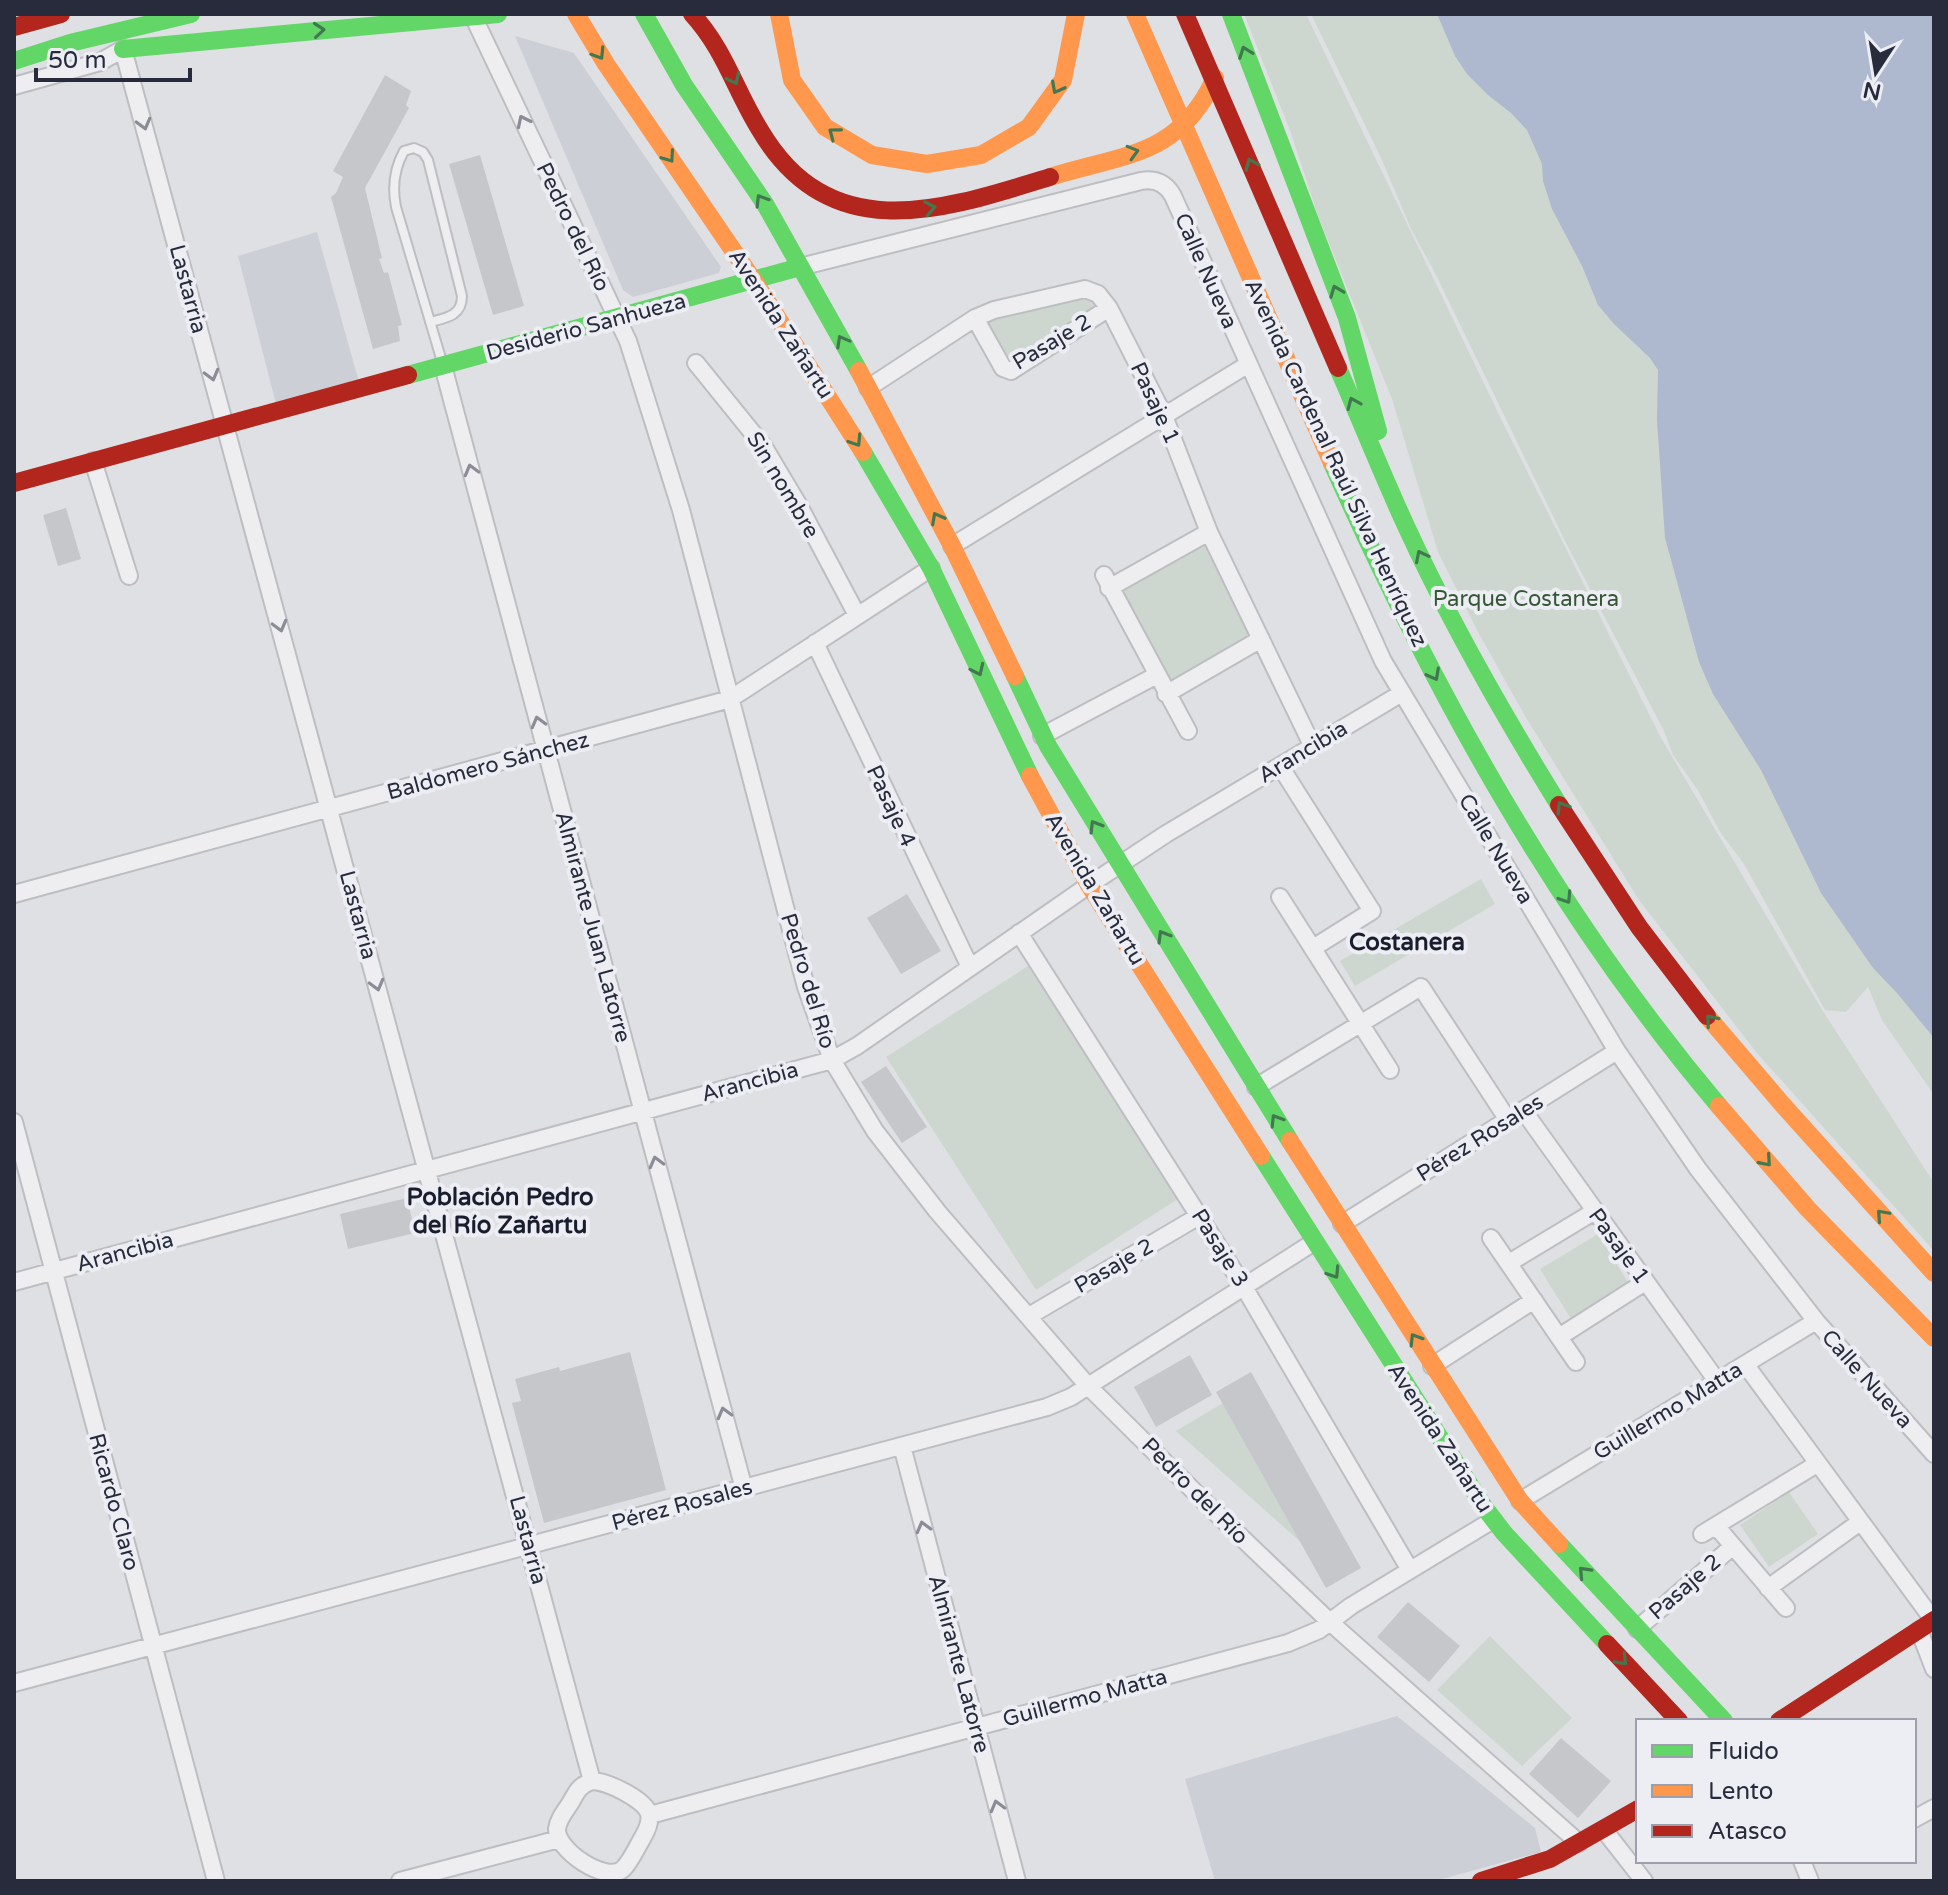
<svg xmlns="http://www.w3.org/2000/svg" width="1948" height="1895" viewBox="0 0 1948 1895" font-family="'Varela Round',sans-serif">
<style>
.built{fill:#cdcfd7}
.green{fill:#ced7cf}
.water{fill:#aeb8ce}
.building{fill:#c5c7cb}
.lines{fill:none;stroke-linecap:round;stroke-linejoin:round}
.lane-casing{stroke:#bdbec2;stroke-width:12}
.street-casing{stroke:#bdbec2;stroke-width:20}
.lane{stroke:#eeeef1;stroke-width:8}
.street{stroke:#eeeef1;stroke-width:16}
.fast{stroke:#63d668;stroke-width:18}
.slow{stroke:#ff974d;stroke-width:18}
.jam{stroke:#b3261e;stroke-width:18}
.oneway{stroke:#427850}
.oneway2{stroke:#8a8c96}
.labels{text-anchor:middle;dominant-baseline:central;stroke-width:8;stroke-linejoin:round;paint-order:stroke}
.street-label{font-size:22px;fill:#272b3c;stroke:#eceef4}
.park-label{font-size:22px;fill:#365735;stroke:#eceef4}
.neighbourhood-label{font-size:24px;font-weight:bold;fill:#191d2d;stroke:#eceef4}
</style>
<rect width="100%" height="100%" fill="#dfe0e4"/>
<!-- built -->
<path class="built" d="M515 36 574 53 721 267 719 273 633 297 623 290Z
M317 232 359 382 276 404 238 256Z
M1397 1716 1535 1828 1541 1852 1435 1881H1215L1185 1779Z"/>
<!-- green -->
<path class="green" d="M1244 14H1306L1505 427 1661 738 1821 1008 1934 1183V1251L1756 1052 1639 900 1525 716 1478 632 1438 552 1392 399 1318 216 1291 133Z
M1311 14H1934V1095L1882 1020 1868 987 1846 1012 1825 1010 1744 864 1720 832 1699 792 1673 755 1664 731 1566 543 1434 271 1411 229 1381 158Z
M1085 289 1109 308 1011 371 975 318Z
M1209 532 1261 639 1166 694 1109 588Z
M1481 879 1495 904 1355 986 1340 961Z
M1028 966 1178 1199 1036 1290 886 1057Z
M1598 1234 1629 1284 1571 1319 1540 1269Z
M1228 1400 1314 1554 1176 1431Z
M1789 1492 1818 1534 1769 1567 1740 1525Z
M1490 1636 1572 1718 1522 1766 1437 1690Z"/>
<!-- water -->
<path class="water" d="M1437 14H1934V1038L1897 993 1873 968 1821 893 1761 770 1713 694 1699 662 1665 538 1657 420 1658 370 1650 358 1614 324 1598 305 1582 266 1552 209 1543 181 1542 164 1527 130 1511 113 1488 95 1467 74 1455 56Z"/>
<!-- building -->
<path class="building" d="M385 75 411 91 406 105 409 108 365 188 382 258 379 259 384 273 388 272 402 325 398 326 400 341 373 349 331 197 336 193 343 177 333 171Z
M480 155 524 306 493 315 449 164Z
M66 508 81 559 58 566 43 515Z
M907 894 941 951 901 974 867 918Z
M886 1066 927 1127 902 1143 861 1082Z
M407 1198 415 1233 348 1249 340 1214Z
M630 1352 666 1490 544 1523 512 1403 521 1401 515 1379 559 1367 560 1371Z
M1190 1355 1212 1395 1156 1427 1134 1387Z
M1251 1372 1361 1568 1326 1588 1216 1392Z
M1408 1602 1460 1646 1429 1682 1377 1637Z
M1561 1738 1611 1781 1578 1818 1529 1774Z"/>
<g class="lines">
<defs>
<path id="lane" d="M430 322C446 318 462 316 462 296L428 160 423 152 414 148 404 151C394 169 392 187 396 207L443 365"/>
<path id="street" d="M473 16 628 341 681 510 806 987 832 1060 875 1131 937 1211 1088 1386 1218 1515 1331 1623 1579 1843
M14 86 100 62 123 49 592 1781
M800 267 1141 181C1155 178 1166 183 1173 196L1383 661 1617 1051 1698 1169 1816 1321 1934 1454
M975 318 1003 368 1011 371 1109 308
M696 363 764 447 798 504 857 615
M443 366 744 1489
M868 388 975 318 994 310 1085 289 1098 294 1109 308 1164 416 1209 532 1313 747
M93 461 129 576
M952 546 1247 365
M1104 575 1188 731
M1109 588 1209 532
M815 643 970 967
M1166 694 1261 639
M1042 736 1157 675
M1280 766 1372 911 1313 948
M14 894 730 699 931 568
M1280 897 1390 1070
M1019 933 1244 1287 1410 1570
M1256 1087 1421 987 1508 1120
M1523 1110 1717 1381
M14 1122 216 1881
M1342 1224 1617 1051
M1491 1238 1576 1362
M1509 1263 1595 1211
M14 1282 832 1060 857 1046 1089 885 1166 834 1402 693
M1029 1316 1199 1216
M1559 1337 1645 1282
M1745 1364 1934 1621
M1432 1366 1534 1300
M902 1446 1017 1881
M1520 1501 1816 1321
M1716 1526 1786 1608
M1702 1534 1817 1464
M1768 1588 1860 1522
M1637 1629 1733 1546
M1919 1630 1934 1669
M14 1683 1047 1407 1071 1397 1314 1242
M592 1781C606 1781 645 1799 649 1814 651 1822 647 1830 643 1837 637 1847 631 1861 623 1869 606 1884 556 1850 557 1829 558 1819 566 1810 571 1802 577 1791 580 1785 592 1781Z
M650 1815 1288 1643 1319 1630 1351 1606 1493 1520
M1914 1819 1934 1808
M1604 1830 1644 1881
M1802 1861 1810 1881
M400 1881 559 1839"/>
</defs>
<!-- lane casing -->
<use href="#lane" class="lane-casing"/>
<!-- street casing -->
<use href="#street" class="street-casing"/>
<!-- lane -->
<use href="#lane" class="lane"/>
<!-- street -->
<use href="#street" class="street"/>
<!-- fast -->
<path class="fast" d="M644 14 684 85 765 204 859 371
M1231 14 1347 318 1378 431
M123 49 498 14
M14 61 70 43 191 14
M1338 368C1361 421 1382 474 1406 526 1450 622 1504 716 1559 805
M408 375 800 267
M863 452 931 568 1030 776
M1332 463C1434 692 1556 913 1719 1106
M1015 676 1048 746 1290 1141
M1261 1156 1484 1507 1504 1533 1607 1644
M1559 1544 1724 1721"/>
<!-- slow -->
<path class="slow" d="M576 14 606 64 754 281 863 452
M779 14 792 80 825 127 872 155 927 164 981 155 1029 127 1063 80 1076 14
M1135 14 1332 463
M1050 177C1123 154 1179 157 1215 78
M859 371 952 546 1015 676
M1030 776 1089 885 1261 1156
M1707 1016 1782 1104 1934 1273
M1719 1106 1808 1209 1934 1338
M1290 1141 1520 1501 1559 1544"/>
<!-- jam -->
<path class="jam" d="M692 14C725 50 735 90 760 130 830 249 943 210 1050 177
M1185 14 1338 368
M14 27 61 14
M14 483 408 375
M1559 805 1639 927 1707 1016
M1607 1644 1679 1721
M1779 1721 1934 1620
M1481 1881 1550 1859 1638 1809"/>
</g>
<!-- one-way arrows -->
<defs><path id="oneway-chevron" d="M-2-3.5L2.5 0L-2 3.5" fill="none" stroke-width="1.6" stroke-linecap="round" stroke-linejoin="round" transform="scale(2)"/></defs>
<g class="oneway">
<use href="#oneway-chevron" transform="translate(319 30) rotate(-5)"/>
<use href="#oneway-chevron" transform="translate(1245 52) rotate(-110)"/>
<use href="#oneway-chevron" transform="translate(599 54) rotate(58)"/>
<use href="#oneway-chevron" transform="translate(734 79) rotate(64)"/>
<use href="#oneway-chevron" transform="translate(1057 88) rotate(118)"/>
<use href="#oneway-chevron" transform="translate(834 133) rotate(-143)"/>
<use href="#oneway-chevron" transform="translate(1133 152) rotate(-16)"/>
<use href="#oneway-chevron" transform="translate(669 157) rotate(55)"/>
<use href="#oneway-chevron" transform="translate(1251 164) rotate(-113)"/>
<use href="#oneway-chevron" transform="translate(761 200) rotate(-122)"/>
<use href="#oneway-chevron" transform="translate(930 208) rotate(-11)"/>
<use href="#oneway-chevron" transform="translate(1336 291) rotate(-111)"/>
<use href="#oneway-chevron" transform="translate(842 341) rotate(-119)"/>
<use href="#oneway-chevron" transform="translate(1353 403) rotate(-113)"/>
<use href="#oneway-chevron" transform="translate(856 441) rotate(57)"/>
<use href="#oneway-chevron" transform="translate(937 518) rotate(-118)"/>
<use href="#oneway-chevron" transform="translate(1421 556) rotate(-117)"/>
<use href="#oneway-chevron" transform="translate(978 670) rotate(65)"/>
<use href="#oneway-chevron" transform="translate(1434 675) rotate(62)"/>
<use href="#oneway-chevron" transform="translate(1562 807) rotate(-121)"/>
<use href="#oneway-chevron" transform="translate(1095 826) rotate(-121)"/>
<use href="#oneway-chevron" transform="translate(1566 898) rotate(57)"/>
<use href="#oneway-chevron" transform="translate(1163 936) rotate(-121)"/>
<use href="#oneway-chevron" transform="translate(1711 1020) rotate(-130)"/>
<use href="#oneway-chevron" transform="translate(1276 1120) rotate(-122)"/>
<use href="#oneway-chevron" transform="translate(1766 1161) rotate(49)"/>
<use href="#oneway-chevron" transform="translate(1882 1215) rotate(-132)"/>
<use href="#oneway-chevron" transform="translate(1334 1273) rotate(57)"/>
<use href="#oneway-chevron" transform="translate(1415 1339) rotate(-122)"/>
<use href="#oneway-chevron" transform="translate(1584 1572) rotate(-133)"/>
<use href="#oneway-chevron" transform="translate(1622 1660) rotate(47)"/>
</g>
<g class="oneway2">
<use href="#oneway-chevron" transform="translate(523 121) rotate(-116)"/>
<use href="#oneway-chevron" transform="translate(144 124) rotate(75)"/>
<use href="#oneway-chevron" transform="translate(212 375) rotate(75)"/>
<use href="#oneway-chevron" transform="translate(471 470) rotate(-105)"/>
<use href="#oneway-chevron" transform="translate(280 626) rotate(75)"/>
<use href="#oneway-chevron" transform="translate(538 722) rotate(-105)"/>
<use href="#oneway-chevron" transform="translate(377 985) rotate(75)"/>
<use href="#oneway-chevron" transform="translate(656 1162) rotate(-105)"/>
<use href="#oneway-chevron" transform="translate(724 1413) rotate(-105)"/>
<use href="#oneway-chevron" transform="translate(923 1527) rotate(-105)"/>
<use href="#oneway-chevron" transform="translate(997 1806) rotate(-105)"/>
</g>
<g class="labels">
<!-- street labels -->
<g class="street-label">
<text transform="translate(573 227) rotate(64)">Pedro del Río</text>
<text transform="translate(1206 271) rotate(66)">Calle Nueva</text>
<text transform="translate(188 289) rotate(75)">Lastarria</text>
<text transform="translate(781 324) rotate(57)">Avenida Zañartu</text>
<text transform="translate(586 327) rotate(-15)">Desiderio Sanhueza</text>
<text transform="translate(1052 342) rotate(-31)">Pasaje 2</text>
<text transform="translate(1155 403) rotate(65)">Pasaje 1</text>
<text transform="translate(1336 463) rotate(65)">Avenida Cardenal Raúl Silva Henríquez</text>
<text transform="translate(783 485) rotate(59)">Sin nombre</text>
<text transform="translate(1303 752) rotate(-31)">Arancibia</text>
<text transform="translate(488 766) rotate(-15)">Baldomero Sánchez</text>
<text transform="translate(891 806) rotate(65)">Pasaje 4</text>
<text transform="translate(1496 849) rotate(59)">Calle Nueva</text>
<text transform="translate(1095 889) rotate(59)">Avenida Zañartu</text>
<text transform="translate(358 915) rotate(75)">Lastarria</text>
<text transform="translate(593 927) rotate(75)">Almirante Juan Latorre</text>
<text transform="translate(808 981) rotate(73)">Pedro del Río</text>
<text transform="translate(750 1082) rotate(-15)">Arancibia</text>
<text transform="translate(1480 1138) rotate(-32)">Pérez Rosales</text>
<text transform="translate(1619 1246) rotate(54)">Pasaje 1</text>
<text transform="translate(1220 1248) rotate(58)">Pasaje 3</text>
<text transform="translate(125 1252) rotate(-15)">Arancibia</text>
<text transform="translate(1114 1266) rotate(-30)">Pasaje 2</text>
<text transform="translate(1867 1379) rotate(48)">Calle Nueva</text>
<text transform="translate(1668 1411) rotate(-31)">Guillermo Matta</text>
<text transform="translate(1440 1438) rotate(57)">Avenida Zañartu</text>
<text transform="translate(1195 1491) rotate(45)">Pedro del Río</text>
<text transform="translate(114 1502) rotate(75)">Ricardo Claro</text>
<text transform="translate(682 1505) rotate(-15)">Pérez Rosales</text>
<text transform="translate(528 1540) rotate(75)">Lastarria</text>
<text transform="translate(1685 1587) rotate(-41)">Pasaje 2</text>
<text transform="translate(959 1664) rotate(75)">Almirante Latorre</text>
<text transform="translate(1085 1698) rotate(-15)">Guillermo Matta</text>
</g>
<!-- park labels -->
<g class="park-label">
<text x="1526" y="599">Parque Costanera</text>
</g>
<!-- neighbourhood labels -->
<g class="neighbourhood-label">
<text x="1407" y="942">Costanera</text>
<text x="500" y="1197">Población Pedro<tspan x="500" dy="28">del Río Zañartu</tspan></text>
</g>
</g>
<!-- border -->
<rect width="1948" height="1895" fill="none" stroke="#272b3c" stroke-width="32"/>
<!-- legend -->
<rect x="1636" y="1719" width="280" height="144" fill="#eceef4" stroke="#9da0aa" stroke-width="2"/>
<rect x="1652" y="1745" width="40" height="12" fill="#63d668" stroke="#9da0aa" stroke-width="2"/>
<text x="1708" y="1759" font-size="24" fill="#272b3c">Fluido</text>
<rect x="1652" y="1785" width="40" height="12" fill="#ff974d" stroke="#9da0aa" stroke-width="2"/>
<text x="1708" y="1799" font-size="24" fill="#272b3c">Lento</text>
<rect x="1652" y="1825" width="40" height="12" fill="#b3261e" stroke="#9da0aa" stroke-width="2"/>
<text x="1708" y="1839" font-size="24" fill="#272b3c">Atasco</text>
<!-- north arrow -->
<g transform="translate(1876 72) rotate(192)" stroke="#eceef4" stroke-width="6" paint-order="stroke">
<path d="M0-6L14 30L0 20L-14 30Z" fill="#272b3c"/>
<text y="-12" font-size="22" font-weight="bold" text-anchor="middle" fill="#272b3c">N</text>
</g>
<!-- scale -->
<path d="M36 68v12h154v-12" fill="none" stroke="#272b3c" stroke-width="4"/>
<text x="48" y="68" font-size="24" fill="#272b3c" stroke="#eceef4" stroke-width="6" paint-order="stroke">50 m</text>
</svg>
